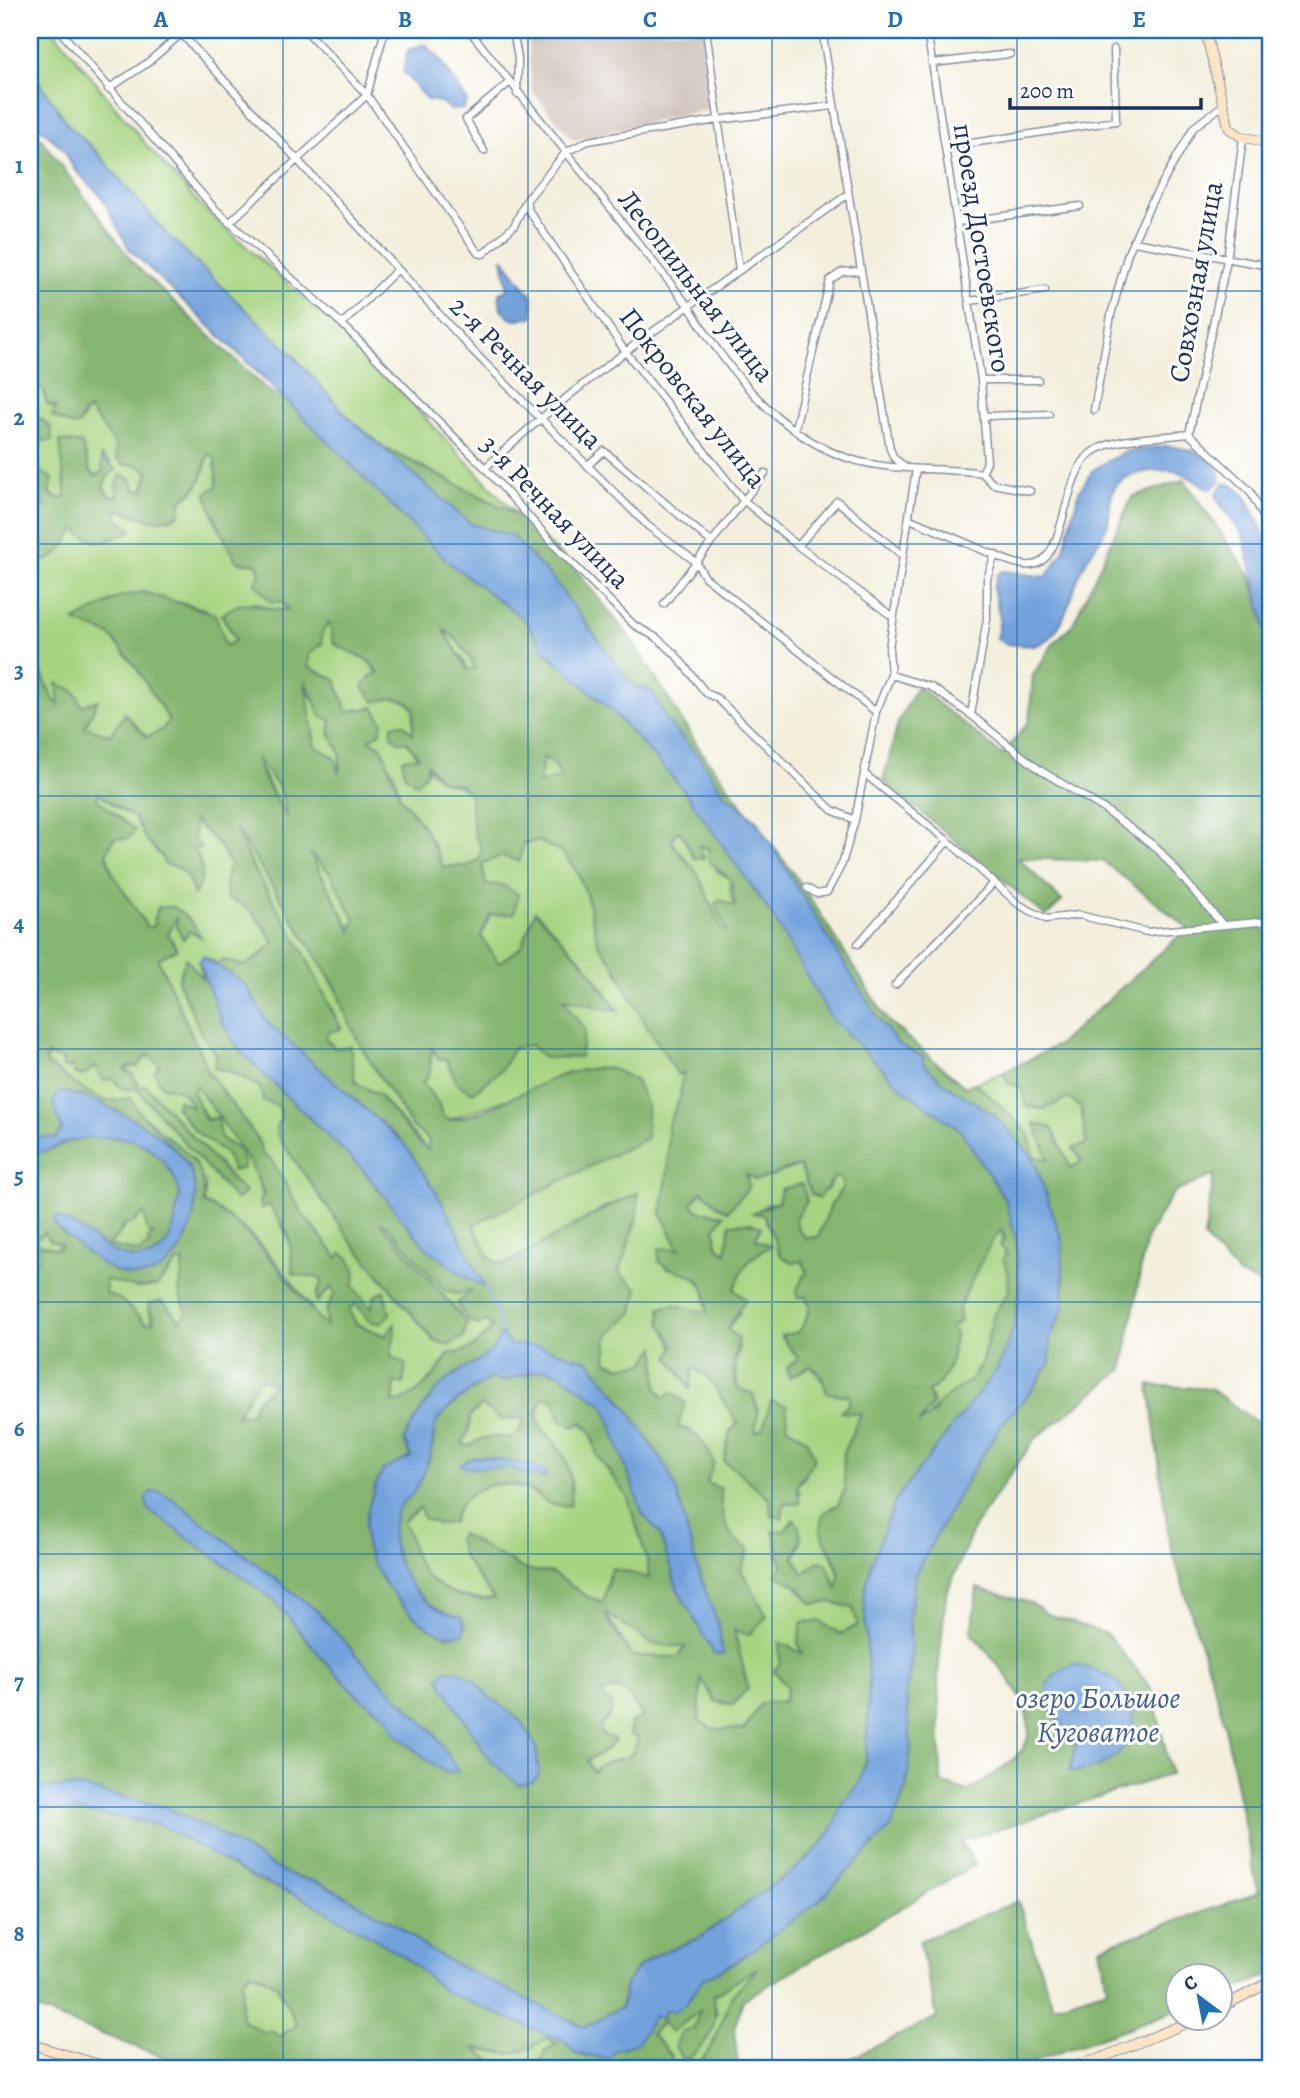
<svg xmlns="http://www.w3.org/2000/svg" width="1300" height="2098" viewBox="0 0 1300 2098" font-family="Alegreya,serif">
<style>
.industrial{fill:#cfc1ba}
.green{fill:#a7d481;stroke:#618270;stroke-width:2}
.forest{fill:#85b66f;stroke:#507266;stroke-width:2;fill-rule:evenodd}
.water{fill:#72a2dc;stroke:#46689d;stroke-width:2}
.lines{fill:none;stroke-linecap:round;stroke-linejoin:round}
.stream{stroke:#72a2dc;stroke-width:2}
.street-casing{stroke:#878f9d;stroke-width:9}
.secondary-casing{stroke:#878f9d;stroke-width:11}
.street{stroke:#fff;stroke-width:6}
.secondary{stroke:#ffe4c6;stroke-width:9}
.grid{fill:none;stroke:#1f6fb2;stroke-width:2;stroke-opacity:0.55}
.labels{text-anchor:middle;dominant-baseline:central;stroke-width:6;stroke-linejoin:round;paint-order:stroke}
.street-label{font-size:28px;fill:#1b2f5e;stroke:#fff}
.water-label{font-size:30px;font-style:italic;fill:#3e5d90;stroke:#fff}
.neatline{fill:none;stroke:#1f6fb2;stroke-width:2.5}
.grid-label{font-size:23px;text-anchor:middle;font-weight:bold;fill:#1f6fb2}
</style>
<rect width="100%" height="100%" fill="#fff"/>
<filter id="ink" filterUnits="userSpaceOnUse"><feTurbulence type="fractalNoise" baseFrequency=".0143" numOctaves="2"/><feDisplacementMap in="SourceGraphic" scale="14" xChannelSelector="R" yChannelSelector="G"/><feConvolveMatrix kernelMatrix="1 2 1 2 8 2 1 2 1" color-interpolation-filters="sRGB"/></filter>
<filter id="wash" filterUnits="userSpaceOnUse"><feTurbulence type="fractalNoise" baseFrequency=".00686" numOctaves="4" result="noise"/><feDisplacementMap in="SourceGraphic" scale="28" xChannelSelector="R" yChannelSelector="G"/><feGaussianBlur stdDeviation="1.57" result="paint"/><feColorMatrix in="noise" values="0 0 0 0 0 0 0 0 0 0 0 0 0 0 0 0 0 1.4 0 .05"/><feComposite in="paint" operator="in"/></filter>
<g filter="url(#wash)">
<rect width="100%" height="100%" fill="#f3efdc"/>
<!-- industrial -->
<path class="industrial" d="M527 30H705L714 108 573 140 532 91Z"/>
<!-- green -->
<path class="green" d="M30 30H53L148 147 204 209 360 348 516 514 385 448 348 417 289 352 164 231 95 150 70 127 30 68Z
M30 369 37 372 47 404 79 424 89 409 116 446V457L124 465 135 464 148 470 144 490H136L130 479 119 497 109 496 103 487 111 463 101 456 104 471 97 476 90 471 86 456 60 441 66 497 57 499 49 492 37 469 32 488 48 507 35 508 30 502V440L40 442 41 419 30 416Z
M208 454 215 458 218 486 213 517C222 532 229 546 237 561L257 564 260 573 255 583 271 602H282L288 609 278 611 253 602 222 615 236 640 226 646 206 609 158 597H119L75 621 110 635 136 667 169 720 162 730 147 737 125 714 110 735 84 727 97 701 81 706 58 684 60 706 53 699 30 647V560L39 563 75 529C95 547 111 540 132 530L118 519 115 508 168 520 179 514 182 499C201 489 204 475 208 454Z
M329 622 334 644 368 660 395 697 407 701 414 709 413 734 407 742C416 754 429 772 441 780 450 786 457 782 471 794L474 833 482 849 479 859 468 866 443 867 426 830 400 796 394 773 368 739 361 708 347 712 336 680 308 667 309 654 322 644V632Z
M443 629C456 636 470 655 475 669L469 670Z
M305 680 311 697 331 720 329 733 340 752 339 777 315 746Z
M254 754 281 790 289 825C279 800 264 779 254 754Z
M543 758 553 763 562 777 539 783Z
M98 793C106 799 127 814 134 817L155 851 186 872 194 894 193 849 201 848 194 840 193 819 220 846 230 864 225 882C241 904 261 919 275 943L245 966 222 960 219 964 199 962 203 981 186 959 178 981 202 1034 217 1056 215 1068 231 1072 261 1087 263 1100 280 1107 281 1118 276 1128 279 1138 354 1245 434 1341 449 1345 463 1337 467 1323 379 1223 387 1225 457 1294 473 1290 458 1304 493 1326C480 1342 470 1354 449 1354 439 1372 414 1401 393 1403 397 1385 391 1370 391 1352 391 1341 396 1336 394 1325L386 1336 356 1324 348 1310 356 1303 369 1321 371 1310 353 1286 356 1271 338 1258 302 1213 283 1179 263 1156 257 1138 209 1073 158 959 171 951 168 934 178 915 183 938 190 931 174 907 154 917 153 927 147 928 113 874 106 854 114 838 107 809 96 799Z
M232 821 337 990C350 1037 383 1081 410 1123 415 1130 424 1134 430 1141L428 1151 379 1095 355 1082 350 1047 336 1049 326 1039 328 1032 341 1028 303 951 252 865Z
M680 830 694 858H704L699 845 708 848 717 871 731 879 730 892 735 907 719 900 727 930 722 931 698 874 671 843 674 834Z
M539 841 563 853 578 873 586 893 598 943 614 964 628 993 678 1075 683 1070 680 1098 668 1125V1171L661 1213 680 1249 667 1268C695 1271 708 1284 707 1313L673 1305 661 1323C676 1343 677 1367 689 1388L693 1368 707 1375 738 1424 730 1431 724 1462C747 1474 768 1496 782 1518L784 1503 793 1504 800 1493 797 1485 806 1476 807 1440 787 1426 771 1402 763 1428 754 1433C743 1404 730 1379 739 1348L727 1329 740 1313 734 1290 739 1276 750 1256 770 1246 754 1239 761 1228C750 1223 741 1222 730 1225L727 1253 717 1246 715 1229 723 1215 698 1211 691 1203 702 1191 719 1207 728 1211 749 1187 746 1173 755 1180C772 1178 784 1169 801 1166L807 1175 827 1190 834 1178 841 1176 843 1187 831 1205 818 1237 806 1238 798 1229 795 1218 807 1201 789 1189H781L778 1202 766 1205 754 1213 764 1215 781 1256 802 1261 807 1271 796 1291C818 1300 808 1316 799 1332L781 1336 798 1358 790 1377 811 1366 825 1385 849 1396 850 1404 841 1411 861 1414 843 1453 845 1489 838 1505 831 1507 825 1539 841 1579 836 1589 819 1561 803 1574 794 1557 800 1546 777 1555 792 1583 812 1604 831 1602 853 1608 858 1625 840 1634 820 1621 803 1654 784 1702 761 1703 745 1729H712L699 1720 701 1677 715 1701 733 1705 748 1688 734 1629 766 1616 741 1570 749 1550C717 1536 700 1461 691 1430L678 1427 657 1388 656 1348 644 1363 620 1367 605 1361 608 1335 633 1312 637 1289 619 1273 637 1217 638 1193 601 1209 564 1233 503 1265 490 1259 473 1224 646 1138 569 1072 511 1098 448 1120 443 1117 438 1103 421 1081 429 1076 431 1046 446 1059 458 1084 501 1070 514 1048 531 1045 562 998 618 1010 586 965 536 912 522 946 498 963 481 936 490 915 482 863C502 857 518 843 539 841Z
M309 851 330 873 355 919 351 930Z
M47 1054 95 1066 135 1087 236 1200 245 1193 146 1086 141 1087 124 1071 149 1055 156 1058 189 1097 193 1107H176L195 1131 240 1149C213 1139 205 1115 192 1091L197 1086C218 1115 268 1171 262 1208L269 1204C285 1226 292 1248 301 1273L320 1278 322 1283 316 1295 317 1301 331 1287 336 1294 326 1311V1328C293 1283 256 1227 204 1203L206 1183 152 1122 118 1101H105L83 1090 46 1063Z
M1004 1072 1008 1084 1021 1086 1027 1107 1043 1109 1069 1098 1081 1108 1087 1144 1074 1148 1082 1161 1071 1168 1052 1128 1035 1124 1050 1161 1034 1156C1032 1149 1031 1140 1028 1134 1024 1127 982 1089 975 1083Z
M145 1212 147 1231 154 1235 149 1246 141 1253 108 1245C124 1232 123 1224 145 1212Z
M1002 1230 1009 1291 994 1314 982 1362 973 1378 940 1402 925 1422 918 1425 933 1404 928 1392C938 1363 980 1242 1002 1230Z
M44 1233 63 1244 40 1258 30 1268V1244Z
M184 1261 179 1293 187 1311 180 1321 162 1301 148 1304V1310L154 1323H146L120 1299 106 1294 105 1278C139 1289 156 1296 177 1262Z
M260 1378 276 1384 256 1401 250 1414 235 1416Z
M543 1397 553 1398 591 1432 597 1455 628 1498 647 1559 649 1578 627 1573 608 1575 604 1602 588 1597 552 1573 526 1570 461 1534 463 1557 494 1599C468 1601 430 1590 418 1563 411 1549 413 1539 403 1522L420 1506 456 1510C479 1474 517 1480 549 1503L569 1478C568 1469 567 1459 561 1451 546 1427 530 1430 543 1397Z
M482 1405 501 1420 524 1417C518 1447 505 1434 485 1438 480 1439 474 1444 469 1446L462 1444 469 1430 470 1416Z
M605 1612 653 1644 685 1646 678 1658 632 1656Z
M619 1688 630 1697 643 1716 631 1723 629 1734 639 1737 636 1750 629 1759H618L593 1773 587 1760 605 1751 615 1740 602 1734 600 1726 610 1715 600 1693Z
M758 1967 746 1985 732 1995 717 2037 705 2058 693 2068H670L673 2066 671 2056 651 2033 664 2022 671 2032 701 2010 693 2029 676 2045 717 2013 713 1996Z
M250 1971 276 1984 298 2024 280 2037 272 2031 263 2033 243 2022C238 2007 244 1997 242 1982Z
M547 2038 557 2044 540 2059 538 2068 535 2061 518 2062 514 2068H503L471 2048 498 2053 522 2051Z"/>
<!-- forest -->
<path class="forest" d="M30 124 135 265 267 390 516 514 571 564 632 640 699 748 800 882 888 1021 965 1087 974 1083C982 1089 1024 1127 1028 1134 1031 1140 1032 1149 1034 1156L1049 1160 1034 1123 1052 1128 1071 1168 1082 1161 1073 1148 1087 1144 1081 1108 1069 1098 1043 1109 1026 1106 1021 1086 1008 1084 1004 1072 1058 1045 1188 928 1103 861 1018 858 1062 901 1046 916 883 781 898 723 917 686 1002 755 1029 721 1033 675 1054 643 1073 624 1132 497 1184 480 1249 574 1270 629V1288L1238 1274 1204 1238 1214 1175 1173 1193 1146 1239 1123 1369 1034 1440 974 1527 946 1595 938 1674 941 1782 968 1791C985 1780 1008 1767 1021 1751 1049 1717 993 1658 971 1633L977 1588 1031 1603 1047 1614 1107 1634 1152 1689 1171 1774 961 1841 975 1865 743 2000 734 2029 738 2068H693C716 2049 720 2023 732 1997 737 1987 750 1980 756 1969L713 1996C720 2028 710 2038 688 2060L681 2058 675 2045 682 2031 693 2029 700 2011 671 2032 663 2022 651 2033 671 2056 673 2066 670 2068H538L546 2050 557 2044 547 2038 532 2047 509 2054 473 2048 503 2068H192L30 2007V1268L40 1258 38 1244 58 1249 62 1245 49 1240 44 1233 30 1244V1124L39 1122 30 1096V647L53 699 59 705 57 684C72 688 78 691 81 706L98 700 85 727 110 735 125 714 147 737 162 730 169 720 136 667 110 635 74 621 119 597 143 592 215 614 226 646 236 640 222 615C251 590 261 615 288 609L282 602H271L255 583 260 573 257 564 237 562C225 538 213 518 206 493L217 486 215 458 208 454C202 474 202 488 182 499L179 514C156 527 138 517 115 508L118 519 132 530C108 541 99 550 75 529 64 546 54 567 30 560V502L35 508 47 507 32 488 37 469 53 479 49 493 57 499 66 497 60 441 82 444 90 471 96 476 103 471 101 456 116 470 107 477 103 487 109 496 118 497 116 485 121 475 130 479 136 490H144L148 471 135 464 124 465 116 457V446L89 409 84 412 79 424 73 426 52 416 56 407 47 404 44 391 36 384 37 372 30 369ZM329 623 334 644 368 660 379 673 370 676 363 687 375 702C392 698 401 695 414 708L413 734 403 724 392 725V736L399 742H407L419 757 402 759 405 775 416 784 427 772V764L442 781 459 784 470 794 474 833 482 849 479 859 468 866 443 867 426 830 400 796 382 747 369 740 380 733 383 723 374 707 347 712 336 680 308 667 309 654 322 644V632ZM443 629C455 635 471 657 475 669L468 670ZM305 681 321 717 331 720 329 733 340 751 339 774 334 757 315 746ZM256 757 281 790 287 818 262 775ZM543 758 553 763 562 777 539 783ZM98 793C108 800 125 814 134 817L146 840 161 855 164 864C185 867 188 876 194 895 205 876 205 867 193 849L202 848 194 840V820L220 846 230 864 225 882 227 899C251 905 262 922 274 943L258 958 245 966 222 960 219 964 203 956 199 962 203 980 186 958 178 981 202 1034 217 1056 214 1068 231 1072 260 1087 263 1100 280 1107 281 1118 276 1128 279 1138 354 1245 435 1341 449 1345 463 1337 467 1323 381 1223 387 1225 445 1291 457 1294 472 1290 457 1304 469 1321 478 1325 486 1321 493 1326C480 1343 470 1354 449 1353 440 1371 414 1402 393 1402L395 1382 403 1384 406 1364 391 1357C391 1345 396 1336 395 1324L385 1336 356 1324 349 1310 356 1303 369 1321 380 1324 390 1314 384 1291 374 1297 371 1309 353 1286 356 1271 348 1257 341 1253 338 1258 302 1213 271 1159 263 1155 257 1138 209 1073 158 959 177 949 168 934 177 917V927L183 939 190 931 201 937 192 922 174 907H158L153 927H147L113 874 106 854 114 838 128 839 135 830 97 799ZM236 828 337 989C350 1038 384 1081 410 1123 414 1130 424 1134 429 1141L428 1150 415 1139 379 1095 355 1082 350 1046 336 1049 326 1039 328 1032 341 1029 303 951 252 866ZM680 831 694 858 704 859 699 846 708 848 709 862 731 880 735 906 719 900 715 904 727 930H722L698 874 672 843 674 834ZM539 841 563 853 578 873 586 893 598 943 614 964 643 1020 678 1075 683 1072 680 1098 668 1125V1171L661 1213 679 1249 659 1248V1262C684 1281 708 1263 707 1312L673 1305 660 1308 661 1323 674 1346 669 1357 690 1389 693 1368 707 1375 738 1424 730 1431 724 1462C742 1472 753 1487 770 1499L771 1516 782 1518 784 1503 800 1504 797 1485 815 1459 807 1440 787 1426V1406L771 1401 763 1428 755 1433 758 1410 753 1394 737 1388 733 1366 739 1338 727 1329 746 1299 734 1290C743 1266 749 1257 771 1246L755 1239 761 1227 751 1223 730 1224 726 1253 717 1246 715 1229 724 1215 698 1211 691 1203 702 1191 719 1207 728 1211 749 1187 746 1174 755 1180C772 1178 784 1169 800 1166L811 1194 819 1198 834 1178 841 1177 843 1187 831 1205 818 1237 806 1238 798 1229 795 1218 807 1201 802 1184 781 1189 778 1202 753 1213 764 1215 781 1256 792 1263 802 1261 807 1271 796 1291 798 1298 806 1296C814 1309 806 1320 799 1332L781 1336 798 1358 787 1368 789 1377 811 1366 821 1375 827 1393 849 1396V1404L840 1412 861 1414 843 1453 845 1490 838 1505 824 1513C822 1518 820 1525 821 1530 825 1550 846 1566 837 1588L826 1563 819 1561 803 1574 794 1557C802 1543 804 1533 794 1519L784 1531H773L782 1566 776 1575 800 1588 812 1604 831 1602 853 1608 858 1625 840 1634 820 1621 802 1622 798 1643 802 1653 779 1642 780 1663 774 1671 787 1687 784 1701 761 1703 745 1729H712L699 1720 701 1679 715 1701 733 1705 748 1688 734 1630 749 1635 767 1616 741 1570 749 1549C726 1539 719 1511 721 1489L707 1483 714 1462C705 1443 700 1433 678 1427L685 1403 672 1392 664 1398 657 1388 656 1347 644 1363 620 1367 606 1361 608 1335 633 1312 638 1289 619 1273 637 1217 638 1193C592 1213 549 1241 503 1265L490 1258 473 1225 647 1138V1106L636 1081C627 1077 616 1068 607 1068 550 1065 502 1115 448 1120L443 1117 438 1103 422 1082 429 1076 432 1048 439 1059H446L458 1084 473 1093 501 1070 514 1048 531 1045 544 1058 580 1057 585 1030 563 999 618 1011 586 965 535 911 522 946 499 963 481 936 490 915 514 914 518 894 500 884 486 885 482 863 503 856 520 862 523 843ZM310 853 330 873 355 919 351 930ZM47 1054 64 1060 62 1066 69 1069 72 1064 74 1073 82 1076 95 1067 104 1081 112 1078 121 1088 130 1090 135 1087 236 1200 245 1193 146 1086 140 1087 131 1073 124 1070 128 1066 137 1067 148 1055 160 1065 154 1072 163 1087C178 1089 187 1091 192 1107L178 1100 176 1107 195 1131 227 1155 232 1171 244 1168 240 1149C222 1142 216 1136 219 1117L251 1165 264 1194 260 1200 261 1209 269 1205 289 1235 293 1274 320 1278 322 1283 316 1295 317 1302 331 1287 335 1293 326 1311V1326C286 1284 259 1229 204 1203 208 1141 151 1142 131 1098L105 1101 83 1090 46 1063ZM196 1086 219 1117 206 1120 192 1091ZM144 1213 147 1231 154 1235 148 1238 149 1246 143 1248 141 1253 108 1245 118 1236 124 1224H132ZM1002 1230 1005 1239 1000 1245 1007 1253 1003 1259 1008 1270 1009 1291 994 1314 982 1362 973 1378 940 1402 934 1413 918 1424 933 1404 928 1392C949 1381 953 1356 955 1333L951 1328 961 1320 958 1311C965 1295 990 1237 1002 1230ZM184 1261 179 1293 187 1311 181 1321 162 1301 148 1304 154 1322 146 1323 120 1299 106 1294 105 1279 136 1288 157 1286 177 1262ZM260 1378 275 1384 256 1401 250 1414 236 1416ZM543 1397 552 1398 561 1421 573 1427 583 1422 591 1432 597 1455 628 1498 647 1559 649 1578 612 1568 603 1602 588 1597 552 1573 526 1570 461 1534 458 1539 463 1557 494 1599C468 1603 430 1589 418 1563 411 1549 412 1538 403 1522L420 1507 424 1519 438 1524 453 1523C461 1487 498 1476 530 1490 537 1493 542 1500 548 1503 554 1505 563 1505 570 1506 574 1490 571 1463 559 1449 551 1438 535 1428 537 1413 537 1408 541 1402 543 1397ZM482 1405 501 1420 524 1417C521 1446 503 1434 485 1438 480 1439 474 1444 469 1446L462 1444 469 1430 470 1416ZM606 1613 653 1644 685 1647 678 1657 632 1656 607 1619ZM619 1688 630 1697 643 1716 631 1723 629 1735 638 1737C633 1771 611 1751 593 1772L587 1760 605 1751 615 1740 602 1734 600 1726 610 1715 612 1706 600 1693ZM251 1971 276 1984 297 2024 280 2037 272 2031 263 2032 243 2021C238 2007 244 1997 242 1982Z
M30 416 41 419 51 428 52 441 30 440Z
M1149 1385 1211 1389 1270 1432V1975L1220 1994V1976H1178L1177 2010 1016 2068H831L937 2017 919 1941 1018 1901 1053 2006 1107 1989 1100 1947 1258 1893 1223 1717 1169 1540Z"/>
<!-- water -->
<path class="water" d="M425 44 440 59 467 101 463 109 450 110 441 102 427 100 403 71 408 50Z
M30 68 70 127 95 150 164 231 290 352 348 417 471 524 512 536 552 578 632 685 653 692 667 721 700 758 724 794 756 820 878 1018 898 1044 923 1057 924 1064 944 1083 994 1115 1033 1157 1062 1239 1064 1308 1050 1338V1363L1032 1390 1003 1423 971 1473 916 1572 909 1618 912 1657 906 1693 911 1747 906 1788 891 1827 819 1901 734 1963 703 1979 685 2005 673 2013 669 2010 663 2013 662 2019 654 2016 638 2043 615 2050 610 2058C596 2058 588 2057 576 2054L565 2042 445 1992 405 1957 372 1937 305 1899 250 1876 160 1825 99 1814 30 1807V1788L80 1787 165 1807 207 1827 285 1873 323 1884 399 1926 426 1948 459 1966 584 2027C599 2022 605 2013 621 2008L626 1985 637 1968 658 1954 699 1938 796 1868 822 1844 835 1824 841 1805 859 1783 866 1759 869 1688 864 1596 871 1564 896 1499 998 1368 1014 1326 1020 1291 1016 1241 1006 1201 961 1131 903 1089 830 1017 774 918 682 788 614 713 544 650 525 620 448 562 271 385 129 249 102 197 74 169 64 149 39 127 35 108 30 103Z
M503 258 532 297 533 318 511 319 501 309 499 293 508 290Z
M1167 446C1189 448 1215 454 1221 480L1211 489C1197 485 1187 472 1173 471 1156 469 1123 472 1114 489 1108 499 1111 515 1107 526 1101 541 1090 553 1083 567 1069 593 1068 634 1035 646L1006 644 997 639 1000 618 993 588 998 574 1003 571 1046 577 1063 552 1079 492 1093 470 1124 452Z
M1224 483C1251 484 1267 543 1270 565 1274 592 1270 621 1270 648L1243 535 1217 499 1216 494Z
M203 956 245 984 268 1023 403 1142 440 1198 485 1287 459 1273 425 1247 363 1170 240 1051 221 1020 199 962Z
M60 1091C96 1097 167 1131 187 1164 211 1203 181 1286 127 1275 102 1270 76 1243 57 1228L53 1221 56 1217C87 1227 102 1255 136 1258 163 1260 174 1235 176 1212 177 1205 181 1197 179 1191 174 1169 151 1144 129 1139 111 1136 82 1137 65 1143 51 1148 45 1154 30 1153V1137L56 1138 62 1129 53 1103Z
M501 1333 510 1345 540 1346 589 1361 626 1406 668 1470 676 1489 697 1567 719 1627 723 1655 714 1654 677 1588 659 1532 643 1515 604 1405 558 1373 544 1369 504 1381 491 1378C479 1384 437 1413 435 1426 433 1438 433 1450 428 1462 425 1472 417 1487 411 1496 406 1501 399 1504 397 1511 381 1555 416 1610 461 1617L465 1626 463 1634C458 1634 452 1636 447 1635 417 1630 371 1573 366 1544 362 1520 372 1491 383 1470L411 1457 404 1440C414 1420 428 1398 445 1382 463 1364 494 1361 501 1333Z
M482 1457 535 1466 547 1474 542 1478 508 1468H467L461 1465 471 1458Z
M151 1492H160L174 1500 316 1610 375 1675 435 1734 458 1772 448 1773 436 1767 394 1733 388 1718 359 1697 328 1665 274 1600 149 1510 145 1500Z
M1075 1664C1090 1668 1108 1673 1119 1685 1156 1724 1116 1774 1070 1771L1076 1743C1051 1715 1025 1681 1075 1664Z
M446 1670 458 1671 474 1680 486 1694 521 1721 536 1746 539 1774 533 1782 519 1785 489 1759 443 1686 440 1677Z"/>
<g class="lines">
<!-- stream -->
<path class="stream" d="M485 1287 497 1313 501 1333"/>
</g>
</g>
<g filter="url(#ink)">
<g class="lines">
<defs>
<path id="street" d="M59 30 214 208 342 324 485 468 558 549 634 625 657 638 675 654 706 693 717 698 832 810 855 820
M178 30 473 351 648 526 696 562 705 577 876 712
M305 30 367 95 478 253 483 254 514 226 526 201 566 152 588 141 717 120 833 106
M469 30 690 308C727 369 779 436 850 459 892 472 939 467 982 473L993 484 1030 491
M513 30 518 59 517 94
M706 30 739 270
M822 30 890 449 894 458 903 465
M927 30 981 380 987 462 982 473
M933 63 1010 54
M108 89 146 64 181 34
M946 147 1116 121 1114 49
M484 151 466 119 509 83
M526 201 529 211 625 351 742 499 798 546 893 617
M958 222 1080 206
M229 223 367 95 385 30
M1134 242 1270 266
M970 301 1045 290
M342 324 397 270
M981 380H1038
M1094 410 1111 315 1128 253 1151 203 1194 127 1222 106
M985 416 1049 414
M795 428 830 280 842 272 859 271
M1189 434 1227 260 1243 138
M588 465 604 451 710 541
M485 468C596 364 724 283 847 195
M910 519 1006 560C1017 564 1032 569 1042 561 1066 542 1064 477 1090 454 1110 437 1163 437 1189 434L1250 491 1270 529
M798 546 837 501 902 555
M664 604 765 473
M891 675 931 687 971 715 987 619V579L995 554
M971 715 1040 770 1101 807 1157 848 1222 924
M866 775 948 841 1018 904 1046 919 1079 915 1147 932 1270 921
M807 888 817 894 827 892 842 864 855 820 876 712 891 675 889 648 916 469
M858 944 948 841
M895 985 993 884"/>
<path id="secondary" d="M1205 30 1229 128 1240 136 1270 143
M1220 2008 1270 1982
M30 2044 111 2068
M1060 2068 1096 2060 1199 2018"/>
</defs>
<!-- street casing -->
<use href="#street" class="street-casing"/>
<!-- secondary casing -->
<use href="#secondary" class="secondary-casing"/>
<!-- street -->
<use href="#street" class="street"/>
<!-- secondary -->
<use href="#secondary" class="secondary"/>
</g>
</g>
<!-- grid -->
<path class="grid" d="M283 30V2068M528 30V2068M772 30V2068M1017 30V2068M30 291H1270M30 544H1270M30 796H1270M30 1049H1270M30 1302H1270M30 1554H1270M30 1807H1270"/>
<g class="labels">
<!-- street labels -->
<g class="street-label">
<text transform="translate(982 248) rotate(81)">проезд Достоевского</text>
<text transform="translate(1196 282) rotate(-80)">Совхозная улица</text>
<text transform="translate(696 286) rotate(52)">Лесопильная улица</text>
<text transform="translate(526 373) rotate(45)">2-я Речная улица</text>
<text transform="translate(693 398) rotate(52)">Покровская улица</text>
<text transform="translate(555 512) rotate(46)">3-я Речная улица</text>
</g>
<!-- water labels -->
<g class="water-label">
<text x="1098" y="1698">озеро Большое<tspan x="1098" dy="34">Куговатое</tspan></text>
</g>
</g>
<!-- margin -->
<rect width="1300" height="2098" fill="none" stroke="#fff" stroke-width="77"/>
<!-- north arrow -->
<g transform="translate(1199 1997) rotate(328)"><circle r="33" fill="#ffffff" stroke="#a4acbf" stroke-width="2"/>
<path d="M0-5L12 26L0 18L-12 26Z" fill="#1f6fb2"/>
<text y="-10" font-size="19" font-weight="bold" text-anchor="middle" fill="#1b2f5e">С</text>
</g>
<!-- scale -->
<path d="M1010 98v10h191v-10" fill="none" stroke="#1b2f5e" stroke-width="3.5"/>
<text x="1020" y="98" font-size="21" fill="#1b2f5e" stroke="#ffffff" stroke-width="5" paint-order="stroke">200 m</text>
<rect x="38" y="38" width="1224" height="2022" class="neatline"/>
<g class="grid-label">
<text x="161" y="27">A</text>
<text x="405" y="27">B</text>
<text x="650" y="27">C</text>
<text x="895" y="27">D</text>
<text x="1139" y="27">E</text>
<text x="19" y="173">1</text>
<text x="19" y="425">2</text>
<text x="19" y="678">3</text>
<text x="19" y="931">4</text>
<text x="19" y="1183">5</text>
<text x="19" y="1436">6</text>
<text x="19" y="1689">7</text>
<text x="19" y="1941">8</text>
</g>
</svg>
